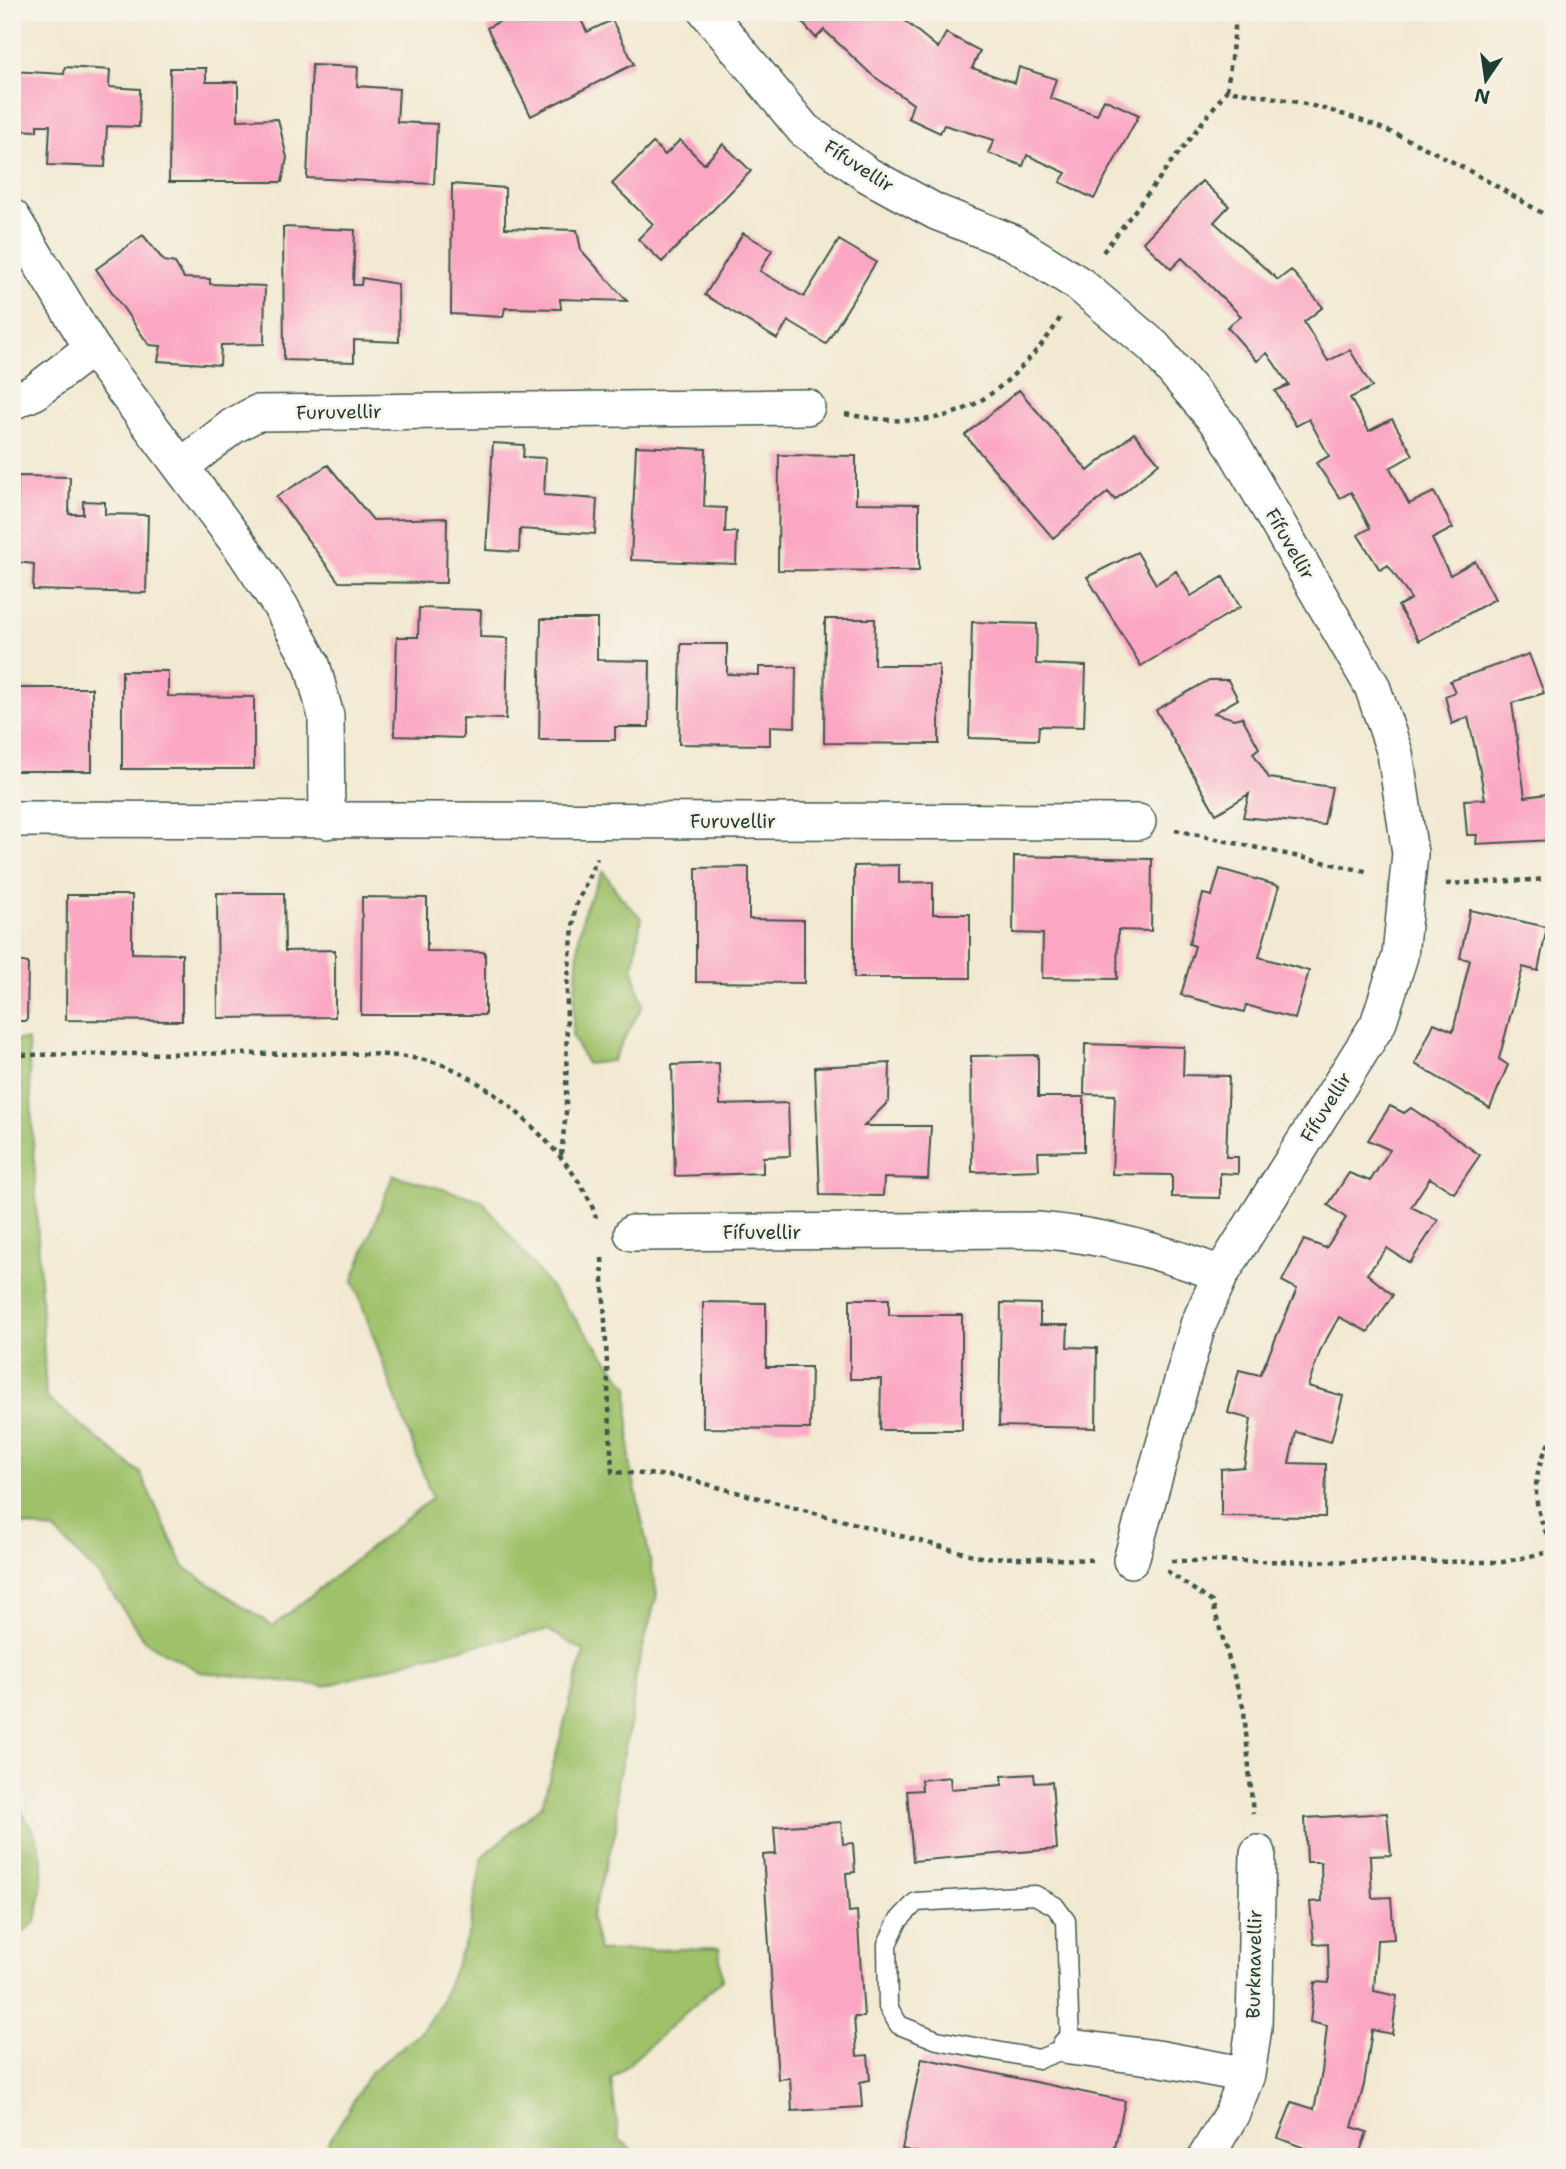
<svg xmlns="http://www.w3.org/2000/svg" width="1566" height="2169" viewBox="0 0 1566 2169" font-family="'Shantell Sans',sans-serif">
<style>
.green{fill:#9fc16a;stroke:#5f7f4f;stroke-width:2}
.building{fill:#fba6c2}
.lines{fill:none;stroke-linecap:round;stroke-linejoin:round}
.service-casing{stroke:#3f574c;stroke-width:21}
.minor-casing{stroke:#3f574c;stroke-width:38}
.path{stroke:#3f574c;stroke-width:4.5;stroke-dasharray:5 5;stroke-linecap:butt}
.service{stroke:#fff;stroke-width:18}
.minor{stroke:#fff;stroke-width:35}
.labels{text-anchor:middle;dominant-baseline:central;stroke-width:5;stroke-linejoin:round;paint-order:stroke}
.street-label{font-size:19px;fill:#1f3d34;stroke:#f7f3e8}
</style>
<rect width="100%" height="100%" fill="#f7f3e8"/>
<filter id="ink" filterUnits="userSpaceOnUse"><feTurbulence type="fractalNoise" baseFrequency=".0143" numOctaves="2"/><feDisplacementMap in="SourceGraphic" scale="14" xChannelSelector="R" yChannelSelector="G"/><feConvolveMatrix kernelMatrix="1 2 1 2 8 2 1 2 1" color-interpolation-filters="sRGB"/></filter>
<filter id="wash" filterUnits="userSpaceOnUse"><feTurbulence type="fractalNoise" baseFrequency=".00686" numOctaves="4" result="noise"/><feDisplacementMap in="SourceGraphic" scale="28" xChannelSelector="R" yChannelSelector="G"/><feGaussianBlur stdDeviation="1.57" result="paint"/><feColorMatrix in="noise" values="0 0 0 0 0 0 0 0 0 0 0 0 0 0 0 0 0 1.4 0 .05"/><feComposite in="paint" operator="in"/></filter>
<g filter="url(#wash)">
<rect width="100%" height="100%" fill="#f2e9d2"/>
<!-- green -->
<path class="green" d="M603 871 621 897 641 918 633 970 643 1005 612 1061 587 1064 572 1036 579 936 585 908Z
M12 1040H28L46 1397 140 1473 184 1567 273 1626 432 1498 353 1280 393 1175 482 1200 628 1386 630 1462 657 1594 635 1678 632 1716 617 1783 616 1830 591 1918 599 1951 719 1948 722 1980 611 2080 619 2139 642 2157H320L370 2073 421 2032 440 2004 469 1932 482 1857 542 1805 584 1651 548 1630 426 1656 326 1686 200 1672 145 1641 101 1578 55 1531 12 1523Z
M12 1800C50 1846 45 1866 36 1922L12 1940Z"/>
<g id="blocks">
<!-- building -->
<path class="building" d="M496 12H577L587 32 612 20 634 64 531 116 487 28 500 21Z
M793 12H894L938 48 946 33 980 51 972 68 1015 83 1019 67 1056 79 1050 98 1097 115 1104 99 1139 115 1094 199 1060 182 1066 173 1027 155 1023 166 988 153 994 140 944 125 940 133 908 118 913 104 872 75 824 30 816 38Z
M312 65 358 67 357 86 399 89 397 122 437 124 434 184 307 178Z
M65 67 110 70 109 87 140 89 139 127 107 126 105 167 48 165 50 125H37V131L12 130V71L64 74Z
M170 68H206V82H238V120L278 119 287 158 282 182H169Z
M680 140 704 164 723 144 751 171 662 262 638 239 653 224 612 184 653 143 665 155Z
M1202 181 1229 206 1214 222 1278 280 1291 270 1323 307 1304 322 1328 361 1350 350 1372 387 1350 398 1369 431 1392 419 1413 455 1390 468 1409 504 1434 492 1453 528 1432 539 1450 575 1475 561 1495 599 1419 641 1398 606 1411 599 1388 565 1380 570 1358 535 1370 528 1351 492 1340 498 1316 463 1329 456 1309 419 1296 426 1275 391 1289 385 1267 353 1257 361 1227 327 1241 316 1182 258 1171 269 1143 242Z
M452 184 505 188V228L577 230 581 250 627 301 560 299 561 309 505 308 503 317 451 314Z
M283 227 355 230 353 285H361L362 278 398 284 399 342 354 340V362L284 360Z
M743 233 772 250 760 271 804 297 839 240 876 262 826 344 788 321 777 339 705 295Z
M143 235 164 261 175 263 184 278 210 279V284L265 286 264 344 221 345 220 365 158 361 161 346 149 345 96 269Z
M1019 390 1088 471 1134 433 1159 463 1115 500 1108 492 1053 538 965 435Z
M493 443 524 445 523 457 546 458 544 495 597 499 595 534 520 529 519 552 486 550Z
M636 446 706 449 704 507 726 508 725 533 737 532 736 564 631 560Z
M779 455 856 456V503L919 504V571L778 570Z
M328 465 373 520 447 518 446 583 339 582 276 497Z
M18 476 70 477 69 514H83V501L105 502V514L148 515 146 593 33 590 34 564 16 562Z
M1137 552 1156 584 1176 571 1191 596 1223 577 1240 607 1141 666 1087 577Z
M419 608 481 610 480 637 508 638 506 719 463 718V738L394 736 397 637H418Z
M541 619H597V660L650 661 649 727H615V740H539Z
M825 619H875L874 665H939V744L824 743Z
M972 622 1037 624 1036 664 1086 666 1084 727 1039 726 1038 740 969 738Z
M681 644H727V674L759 675V667H796L795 727 770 726V745L679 744Z
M1529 654 1544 693 1512 703 1525 797 1554 793V840L1476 844 1477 835H1467L1464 800 1485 799 1479 766 1468 717 1452 724 1445 696 1455 692 1450 681Z
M12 663 16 688H92V771H12Z
M122 671H168V696L254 697V769H122Z
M1209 680H1228L1238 699 1214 713 1234 719 1242 717 1259 748 1253 753 1269 778 1332 787 1324 825 1243 817 1249 794 1216 814 1156 710Z
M1014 856 1152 859 1151 931 1118 930 1117 979 1042 978 1043 934 1013 933Z
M899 865V883L933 882V914H970V978H854V866Z
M749 867V919L804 920V983L696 982V868Z
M1220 869 1279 886 1259 957 1309 971 1295 1019 1246 1005 1244 1012 1181 995 1195 946 1189 944 1203 894 1212 896Z
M217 893H284L285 951 335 950V1017L218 1018Z
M67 895H132V953L182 954V1021L66 1020Z
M362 897 427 898V951L485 952V1015H361Z
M1470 910 1547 927 1538 971 1523 967 1499 1059 1508 1065 1490 1108 1415 1064 1434 1023 1453 1031 1470 960 1460 958Z
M12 960 28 963 27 1021H12Z
M1085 1044 1184 1047 1183 1075 1229 1076 1226 1157H1238V1174L1220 1173V1198L1172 1197V1175L1112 1174 1115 1095 1084 1094Z
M1038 1055V1097H1084V1151L1038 1152 1039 1170 972 1172 971 1056Z
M719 1063 720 1105 788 1103 790 1156 763 1157V1173L675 1176 672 1065Z
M890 1063 889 1101 864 1126H931L928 1179 884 1178 883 1196 820 1195 815 1067Z
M1390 1106 1404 1113 1411 1108 1480 1155 1454 1193 1430 1178 1411 1207 1438 1220 1410 1263 1387 1248 1367 1274 1393 1295 1368 1332 1339 1317 1321 1349 1308 1386 1343 1396 1331 1442 1296 1432 1289 1463 1326 1464 1325 1517 1221 1516V1469L1244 1467 1251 1419 1228 1413 1239 1370 1260 1375 1297 1289 1282 1281 1304 1240 1326 1248 1346 1218 1328 1205 1349 1173 1370 1181 1390 1150 1368 1140Z
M850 1299H889V1315H962V1430H880L881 1379H850Z
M703 1302 766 1303V1367H811L810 1429 703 1428Z
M1001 1303 1040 1304V1325H1068L1067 1347 1097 1348 1096 1428 999 1426Z
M1034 1774 1035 1783 1052 1782 1057 1849 913 1861 907 1791 922 1790 921 1780 950 1777 951 1789 1002 1785V1776Z
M1387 1813 1391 1855 1370 1856 1372 1898 1391 1897 1394 1939 1377 1940 1374 1991 1397 1996 1392 2034 1372 2030 1364 2085 1352 2127 1367 2132 1358 2157H1328L1278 2138 1292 2102 1314 2109 1322 2072 1327 2026 1310 2022 1315 1982 1329 1983 1328 1943 1314 1944 1310 1902 1322 1901 1321 1862H1307L1305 1818Z
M841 1822 843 1844 853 1843 855 1872 846 1873 849 1912 857 1911 864 2017H854L857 2056 868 2055 870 2080 860 2082 862 2107 792 2111 790 2078 778 2079 763 1855 776 1854 774 1827Z
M922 2058 1125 2101 1113 2157H938L902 2149Z"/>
</g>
</g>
<g filter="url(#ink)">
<use href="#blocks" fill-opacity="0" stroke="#3f574c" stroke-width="2"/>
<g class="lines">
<defs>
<path id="service" d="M1035 1895 1055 1906 1066 1921 1070 2047 1039 2059 937 2040 899 2025 888 2007 887 1944 898 1921 916 1902Z"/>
<path id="minor" d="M707 12 804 130 868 175 936 212 1012 242 1079 284 1154 347 1223 429 1372 686 1395 753 1410 853 1400 956 1378 1024 1221 1274 1198 1325 1131 1560
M12 217 92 348 244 551 281 607 312 664 326 716 327 821
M12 402 35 392 92 348
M182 466 233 426 257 413 807 407
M12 819 1138 822
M632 1233 1037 1230C1103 1235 1159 1251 1221 1274
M1070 2047 1157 2058 1247 2075
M1206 2157 1232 2113 1247 2075 1254 2027 1258 1853"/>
</defs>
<!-- service casing -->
<use href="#service" class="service-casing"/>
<!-- minor casing -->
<use href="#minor" class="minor-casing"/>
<!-- path -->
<path class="path" d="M1227 90 1237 12
M1103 252 1227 90C1257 95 1288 99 1317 107 1402 128 1479 176 1554 220
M845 414C922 428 969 423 1024 364 1038 349 1050 336 1060 318
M1175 830 1369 872
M1446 884 1554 879
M12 1055C106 1054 200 1053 294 1054 340 1054 392 1051 437 1063 491 1078 582 1164 596 1218
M561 1155 566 1112 567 987 575 908 597 858
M602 1258 612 1472 676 1476 980 1557 1092 1560
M1554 1434C1529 1477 1531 1505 1554 1549
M1171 1561 1503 1562 1554 1551
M1167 1571 1212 1602 1244 1710 1253 1814"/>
<!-- service -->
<use href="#service" class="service"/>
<!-- minor -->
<use href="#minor" class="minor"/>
</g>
</g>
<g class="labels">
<!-- street labels -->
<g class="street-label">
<text transform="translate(859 166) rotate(33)">Fífuvellir</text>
<text transform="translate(339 412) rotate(-1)">Furuvellir</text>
<text transform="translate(1290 544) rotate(60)">Fífuvellir</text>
<text x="733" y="821">Furuvellir</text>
<text transform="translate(1326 1107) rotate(-58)">Fífuvellir</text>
<text x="762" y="1232">Fífuvellir</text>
<text transform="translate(1254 1964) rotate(-89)">Burknavellir</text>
</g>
</g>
<!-- margin -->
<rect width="1566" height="2169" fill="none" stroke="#f7f3e8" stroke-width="42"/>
<!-- north arrow -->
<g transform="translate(1486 80) rotate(193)" stroke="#f7f3e8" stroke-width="5" paint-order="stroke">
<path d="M0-5L12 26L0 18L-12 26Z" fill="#1f3d34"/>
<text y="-10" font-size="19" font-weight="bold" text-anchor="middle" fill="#1f3d34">N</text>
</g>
</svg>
